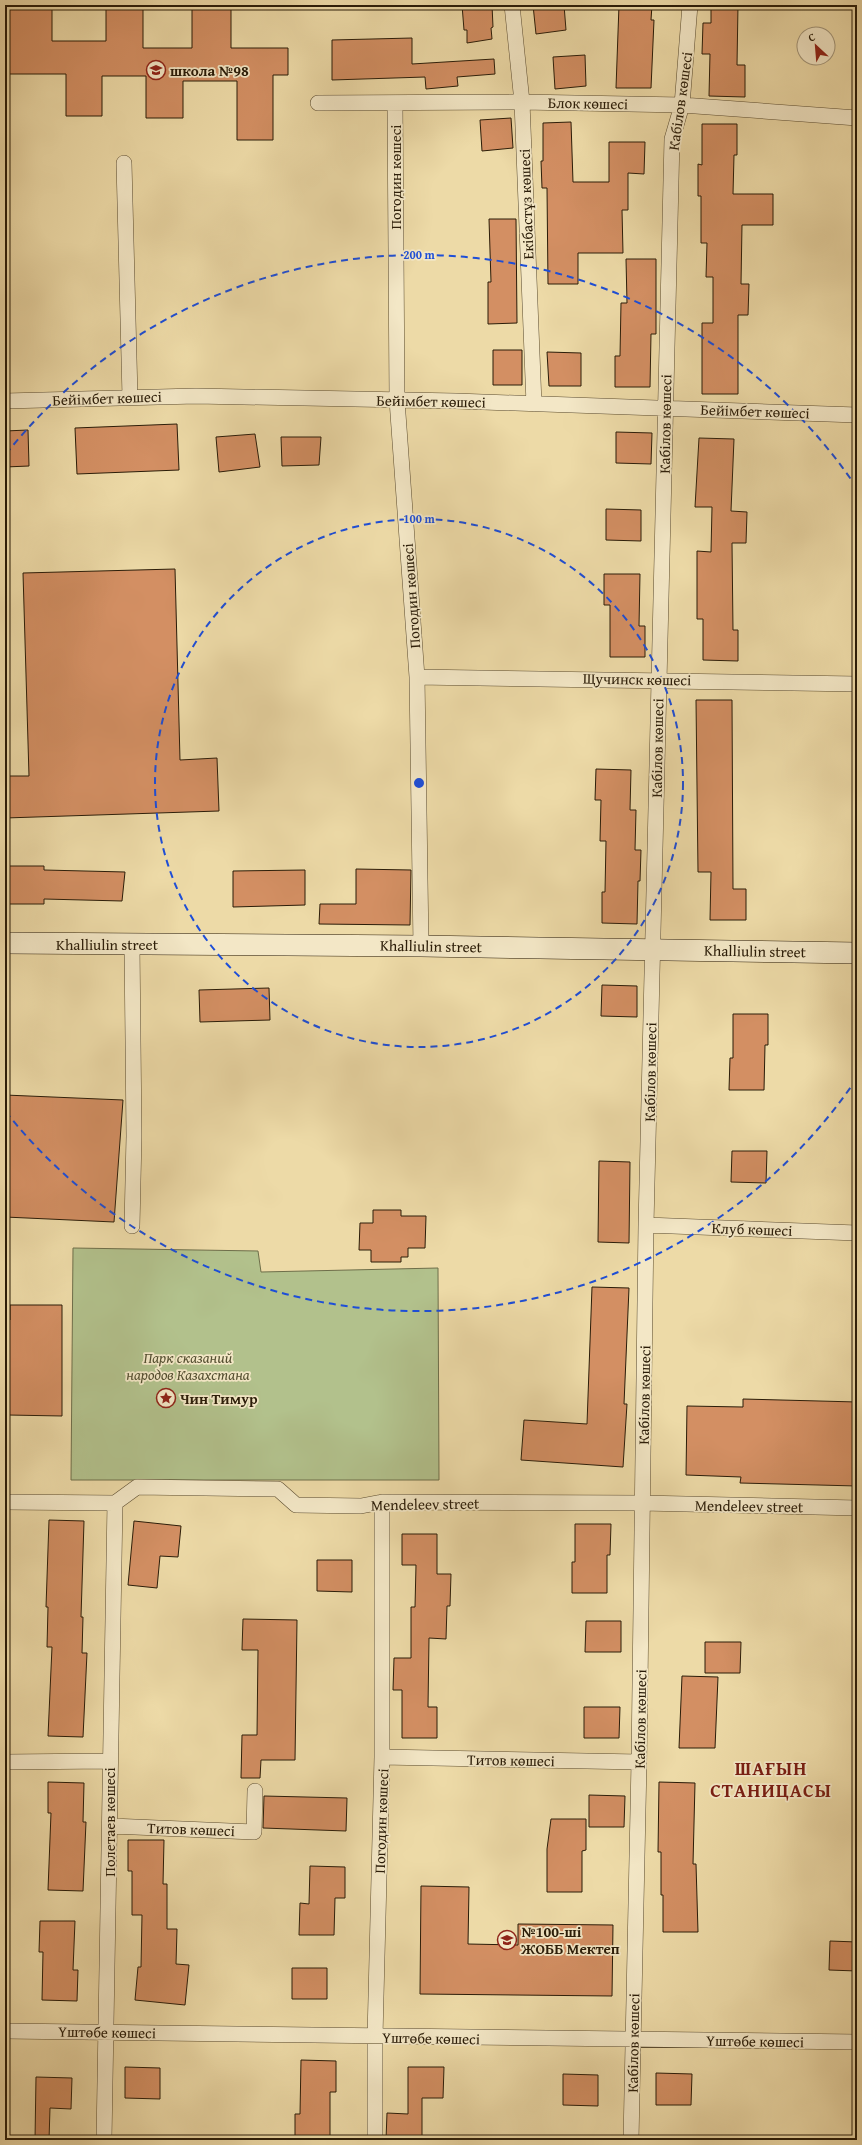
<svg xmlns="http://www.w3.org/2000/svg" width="862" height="2145" viewBox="0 0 862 2145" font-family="'Gentium Book Plus',serif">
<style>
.green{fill:#b2c18c;stroke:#6e6e4a}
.building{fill:#d38f63;stroke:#2a1c08}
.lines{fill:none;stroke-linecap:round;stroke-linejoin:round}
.minor-casing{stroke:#5b4c30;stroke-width:16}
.secondary-casing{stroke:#2a1c08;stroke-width:22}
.minor{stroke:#f3e7c6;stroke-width:15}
.secondary{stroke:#f3e7c6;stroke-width:21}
.ring{fill:none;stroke:#1d4ed8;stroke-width:2;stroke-dasharray:7 5}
.labels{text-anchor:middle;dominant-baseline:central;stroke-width:3.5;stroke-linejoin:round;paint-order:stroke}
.poi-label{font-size:15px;font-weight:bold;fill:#2a1c08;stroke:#f3e7c6;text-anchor:start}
.street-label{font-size:15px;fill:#2a1c08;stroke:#f3e7c6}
.park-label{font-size:15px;font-style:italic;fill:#534e30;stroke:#f3e7c6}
.district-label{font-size:19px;font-weight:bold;letter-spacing:1px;fill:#7a1f14;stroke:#f3e7c6}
.centre{fill:#1d4ed8;stroke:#f3e7c6;stroke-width:2}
.ring-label{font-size:12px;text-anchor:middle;font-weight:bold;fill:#1d4ed8;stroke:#f3e7c6;stroke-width:3.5;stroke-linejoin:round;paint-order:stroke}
</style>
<rect width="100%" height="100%" fill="#eddaa7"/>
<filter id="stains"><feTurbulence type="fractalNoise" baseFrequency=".005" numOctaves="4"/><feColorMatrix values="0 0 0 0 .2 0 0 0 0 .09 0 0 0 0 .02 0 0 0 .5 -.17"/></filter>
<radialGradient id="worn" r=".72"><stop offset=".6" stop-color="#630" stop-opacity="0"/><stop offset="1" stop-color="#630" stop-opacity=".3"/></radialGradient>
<!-- green -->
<path class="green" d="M73 1248 258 1251 261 1272 438 1268 439 1480H71Z"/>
<!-- building -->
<path class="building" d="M7 5H52V41H106V5H143V48H192V5H231V48H288V75H273V140H237V81H183V118H146V76H102V116H66V74H5Z
M462 5H492L493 27 491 28 492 39 467 43V30H464Z
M533 5H564L566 30 536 34Z
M619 5H652L651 20H654L651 88H616Z
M711 5H738L737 65H745V97L709 96 710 54H702L703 23H711Z
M412 38V64L494 59 495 74 457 77 458 86 426 89 425 77 332 80V40Z
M585 55 586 86 555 89 553 57Z
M511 118 513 148 482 151 480 120Z
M571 122 573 182H609V142H645L644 174 628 173V210H622L623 253H578V284H548L547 188H542L541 161H543V123Z
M702 124H737V155H734L733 194H773V225H742L741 284H749L748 315H738V394H702V323H713V277H706L707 243H701V196H698V164L702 165Z
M489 219H516L517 323 488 324V282H491Z
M626 259H656V334H651L650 387H615V356H620L621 303H627Z
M493 350H522V385H493Z
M547 352 581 353V386H549Z
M177 424 179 470 77 474 75 428Z
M28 430 29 466 5 467V431Z
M616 432 652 433 651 464 616 463Z
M255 434 260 467 219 472 216 437Z
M281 437H321L319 465 282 466Z
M699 438 734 439 731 511 747 512 746 543H732L733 630H738V661L703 660V619H697V551L711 552 712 507H695Z
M606 509 641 510V541L606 540Z
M175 569 180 760 217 758 219 811 5 818V776H29L23 573Z
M604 574H640L639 626H645V657H610V605H604Z
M696 700H732L733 889H746V920H710L711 872H698Z
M596 769 631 770 630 810H636L635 850H641L640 881H638L637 924 602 923V892H605L606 841H600L601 800H595Z
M5 866H44V870L125 872 122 901 44 899V904H5Z
M356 869 411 870 410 925 319 924 320 904H356Z
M305 870V905L233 907V871Z
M602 985 637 986V1017L601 1016Z
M269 988 270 1020 200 1022 199 990Z
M733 1014H768V1045H765L764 1090H729L730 1058H733Z
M5 1095 123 1100 114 1222 5 1217Z
M732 1151H767L766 1183 731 1182Z
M599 1161 630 1162 629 1243 598 1242Z
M373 1210H401V1216H426L425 1248H408V1257H401V1262H371V1250H359L360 1223H373Z
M592 1287 629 1288 624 1404H627L623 1467 521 1460 524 1420 587 1424Z
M10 1305H62V1416L8 1415V1400H5V1320H10Z
M743 1399 857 1402V1486L740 1483 741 1477 686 1475 687 1406 743 1407Z
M49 1520 84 1521 81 1617H83L82 1653H87L83 1737 48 1736 52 1647H47L48 1607H46Z
M134 1521 181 1526 178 1557 160 1556 157 1588 128 1585Z
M575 1524H611L610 1555H607V1593H572V1562H575Z
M402 1534H437V1574H451L450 1606H447L446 1639 429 1638 428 1707H437V1738H402V1690H393L394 1658H411V1607H415L416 1565H402Z
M317 1560H352V1592L317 1591Z
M243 1619 297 1620 295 1760H261L260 1778H241L242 1735H257L258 1650H242Z
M586 1621H621V1652H585Z
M705 1642H741L740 1673H705Z
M682 1676 718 1677 715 1748H679Z
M584 1707H620L619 1738H584Z
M48 1782 84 1783 83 1822H86L83 1891 48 1890 51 1813H48Z
M659 1782 695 1783 693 1864H696L698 1932H663V1895H661V1852H658Z
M589 1795 625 1796 624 1827H589Z
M264 1796 347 1798 346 1831 263 1828Z
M551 1819H586V1850L582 1851V1892H547V1849Z
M128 1840H164L163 1884H167V1929H177L176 1964 189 1965 185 2005 135 2000 138 1967H141L142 1915H132V1871H128Z
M310 1866 345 1867V1898H335L334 1935H299L300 1903 309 1904Z
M421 1886 469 1887 468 1944 518 1945V1924L613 1925 612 1996 420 1994Z
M40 1921H75L73 1970H78L77 2001 42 2000 43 1952H39Z
M830 1941 857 1942V1971L829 1970Z
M292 1968H327V1999H292Z
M301 2060 336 2061V2092H330V2140H295V2114H300Z
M125 2067 160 2068V2099L125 2098Z
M408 2067H444L443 2098H422V2140H386L387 2113 408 2114Z
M656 2073 692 2074 691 2105H656Z
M563 2074 598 2075V2106L563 2105Z
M36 2077 72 2078 71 2109 50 2108 49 2140H35Z"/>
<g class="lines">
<defs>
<path id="minor" d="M512 5 522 102 534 404
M318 103 522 102 682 105 857 118
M395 103 397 400 417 677 421 946
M124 163 130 397
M5 401 196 396 456 401 857 415
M417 677 857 684
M132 945 134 1136 132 1226
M646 1225 857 1233
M5 1502 115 1503 137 1487 278 1489 296 1505 361 1506 382 1502 642 1503 857 1508
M382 1757 639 1762
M5 1762 109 1761
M111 1826 254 1832 255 1791
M5 2031 857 2042
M104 2140 115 1503
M375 2140V2037L382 1757V1502
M631 2140 639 1762 646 1225 672 139 682 105 690 5"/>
<path id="secondary" d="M5 943 421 946 857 953"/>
</defs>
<!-- minor casing -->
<use href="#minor" class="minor-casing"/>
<!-- secondary casing -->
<use href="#secondary" class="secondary-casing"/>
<!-- minor -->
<use href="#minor" class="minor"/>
<!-- secondary -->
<use href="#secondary" class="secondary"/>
</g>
<!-- distance rings -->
<g class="ring">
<circle cx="419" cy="783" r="264"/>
<path d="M857 1078A528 528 0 0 1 6 1112M6 454A528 528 0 0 1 857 488"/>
</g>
<!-- icons -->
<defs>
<symbol id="school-ring" viewBox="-11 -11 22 22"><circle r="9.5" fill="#f3e7c6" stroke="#8f2418" stroke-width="1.5"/><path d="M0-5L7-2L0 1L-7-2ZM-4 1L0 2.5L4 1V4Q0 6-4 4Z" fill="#8f2418"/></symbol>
<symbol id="sight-ring" viewBox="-11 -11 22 22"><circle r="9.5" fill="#f3e7c6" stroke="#8f2418" stroke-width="1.5"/><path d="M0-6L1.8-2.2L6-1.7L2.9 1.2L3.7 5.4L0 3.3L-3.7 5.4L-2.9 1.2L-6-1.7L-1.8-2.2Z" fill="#8f2418"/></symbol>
</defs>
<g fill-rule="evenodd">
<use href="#school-ring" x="145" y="59" width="22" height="22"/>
<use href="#sight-ring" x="155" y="1387" width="22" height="22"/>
<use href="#school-ring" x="496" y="1929" width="22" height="22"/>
</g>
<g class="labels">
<!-- poi labels -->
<g class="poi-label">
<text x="170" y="70">школа №98</text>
<text x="180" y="1398">Чин Тимур</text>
<text x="521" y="1931">№100-ші<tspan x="521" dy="17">ЖОББ Мектеп</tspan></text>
</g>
<!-- street labels -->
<g class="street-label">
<text transform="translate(680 101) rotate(-82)">Кабілов көшесі</text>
<text transform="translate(588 103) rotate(1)">Блок көшесі</text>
<text transform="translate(395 177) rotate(-90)">Погодин көшесі</text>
<text transform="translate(526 204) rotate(-92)">Екібастұз көшесі</text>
<text transform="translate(107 398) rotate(-2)">Бейімбет көшесі</text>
<text transform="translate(431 401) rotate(1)">Бейімбет көшесі</text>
<text transform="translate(755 411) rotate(2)">Бейімбет көшесі</text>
<text transform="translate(665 424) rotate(-89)">Кабілов көшесі</text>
<text transform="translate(411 596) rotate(-94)">Погодин көшесі</text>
<text transform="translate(637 679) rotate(1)">Щучинск көшесі</text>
<text transform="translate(657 748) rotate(-89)">Кабілов көшесі</text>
<text x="107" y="944">Khalliulin street</text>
<text transform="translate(431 946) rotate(1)">Khalliulin street</text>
<text transform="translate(755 951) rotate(1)">Khalliulin street</text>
<text transform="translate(650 1072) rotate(-89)">Кабілов көшесі</text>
<text transform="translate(752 1229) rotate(2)">Клуб көшесі</text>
<text transform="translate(644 1395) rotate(-89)">Кабілов көшесі</text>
<text transform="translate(425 1504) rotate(-1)">Mendeleev street</text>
<text transform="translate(749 1506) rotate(1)">Mendeleev street</text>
<text transform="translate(640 1719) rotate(-89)">Кабілов көшесі</text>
<text transform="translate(511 1760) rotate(1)">Титов көшесі</text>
<text transform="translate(381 1821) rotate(-88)">Погодин көшесі</text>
<text transform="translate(109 1822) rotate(-90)">Полетаев көшесі</text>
<text transform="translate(191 1829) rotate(2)">Титов көшесі</text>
<text transform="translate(107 2032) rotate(1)">Үштөбе көшесі</text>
<text transform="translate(431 2038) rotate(1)">Үштөбе көшесі</text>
<text transform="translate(755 2041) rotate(1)">Үштөбе көшесі</text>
<text transform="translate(633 2043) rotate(-89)">Кабілов көшесі</text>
</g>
<!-- park labels -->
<g class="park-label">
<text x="188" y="1357">Парк сказаний<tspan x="188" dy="17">народов Казахстана</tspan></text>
</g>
<!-- district labels -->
<g class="district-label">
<text x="771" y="1768">ШАҒЫН<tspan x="771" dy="22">СТАНИЦАСЫ</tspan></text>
</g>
</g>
<circle cx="419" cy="783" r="6" class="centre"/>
<g class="ring-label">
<text x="419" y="259">200 m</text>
<text x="419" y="523">100 m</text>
</g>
<!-- margin -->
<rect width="862" height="2145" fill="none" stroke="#eddaa7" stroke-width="20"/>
<rect x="6" y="6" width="850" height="2133" fill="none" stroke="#2a1c08" stroke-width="2"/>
<rect x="10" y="10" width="842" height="2125" fill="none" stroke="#2a1c08"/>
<!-- north arrow -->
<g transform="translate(816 46) rotate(334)"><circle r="19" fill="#f3e7c6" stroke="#a3967a"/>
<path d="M0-3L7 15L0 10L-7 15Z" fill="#8f2418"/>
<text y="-6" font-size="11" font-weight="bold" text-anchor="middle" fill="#2a1c08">С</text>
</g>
<rect width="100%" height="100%" filter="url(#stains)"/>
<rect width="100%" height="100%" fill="url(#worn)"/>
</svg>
